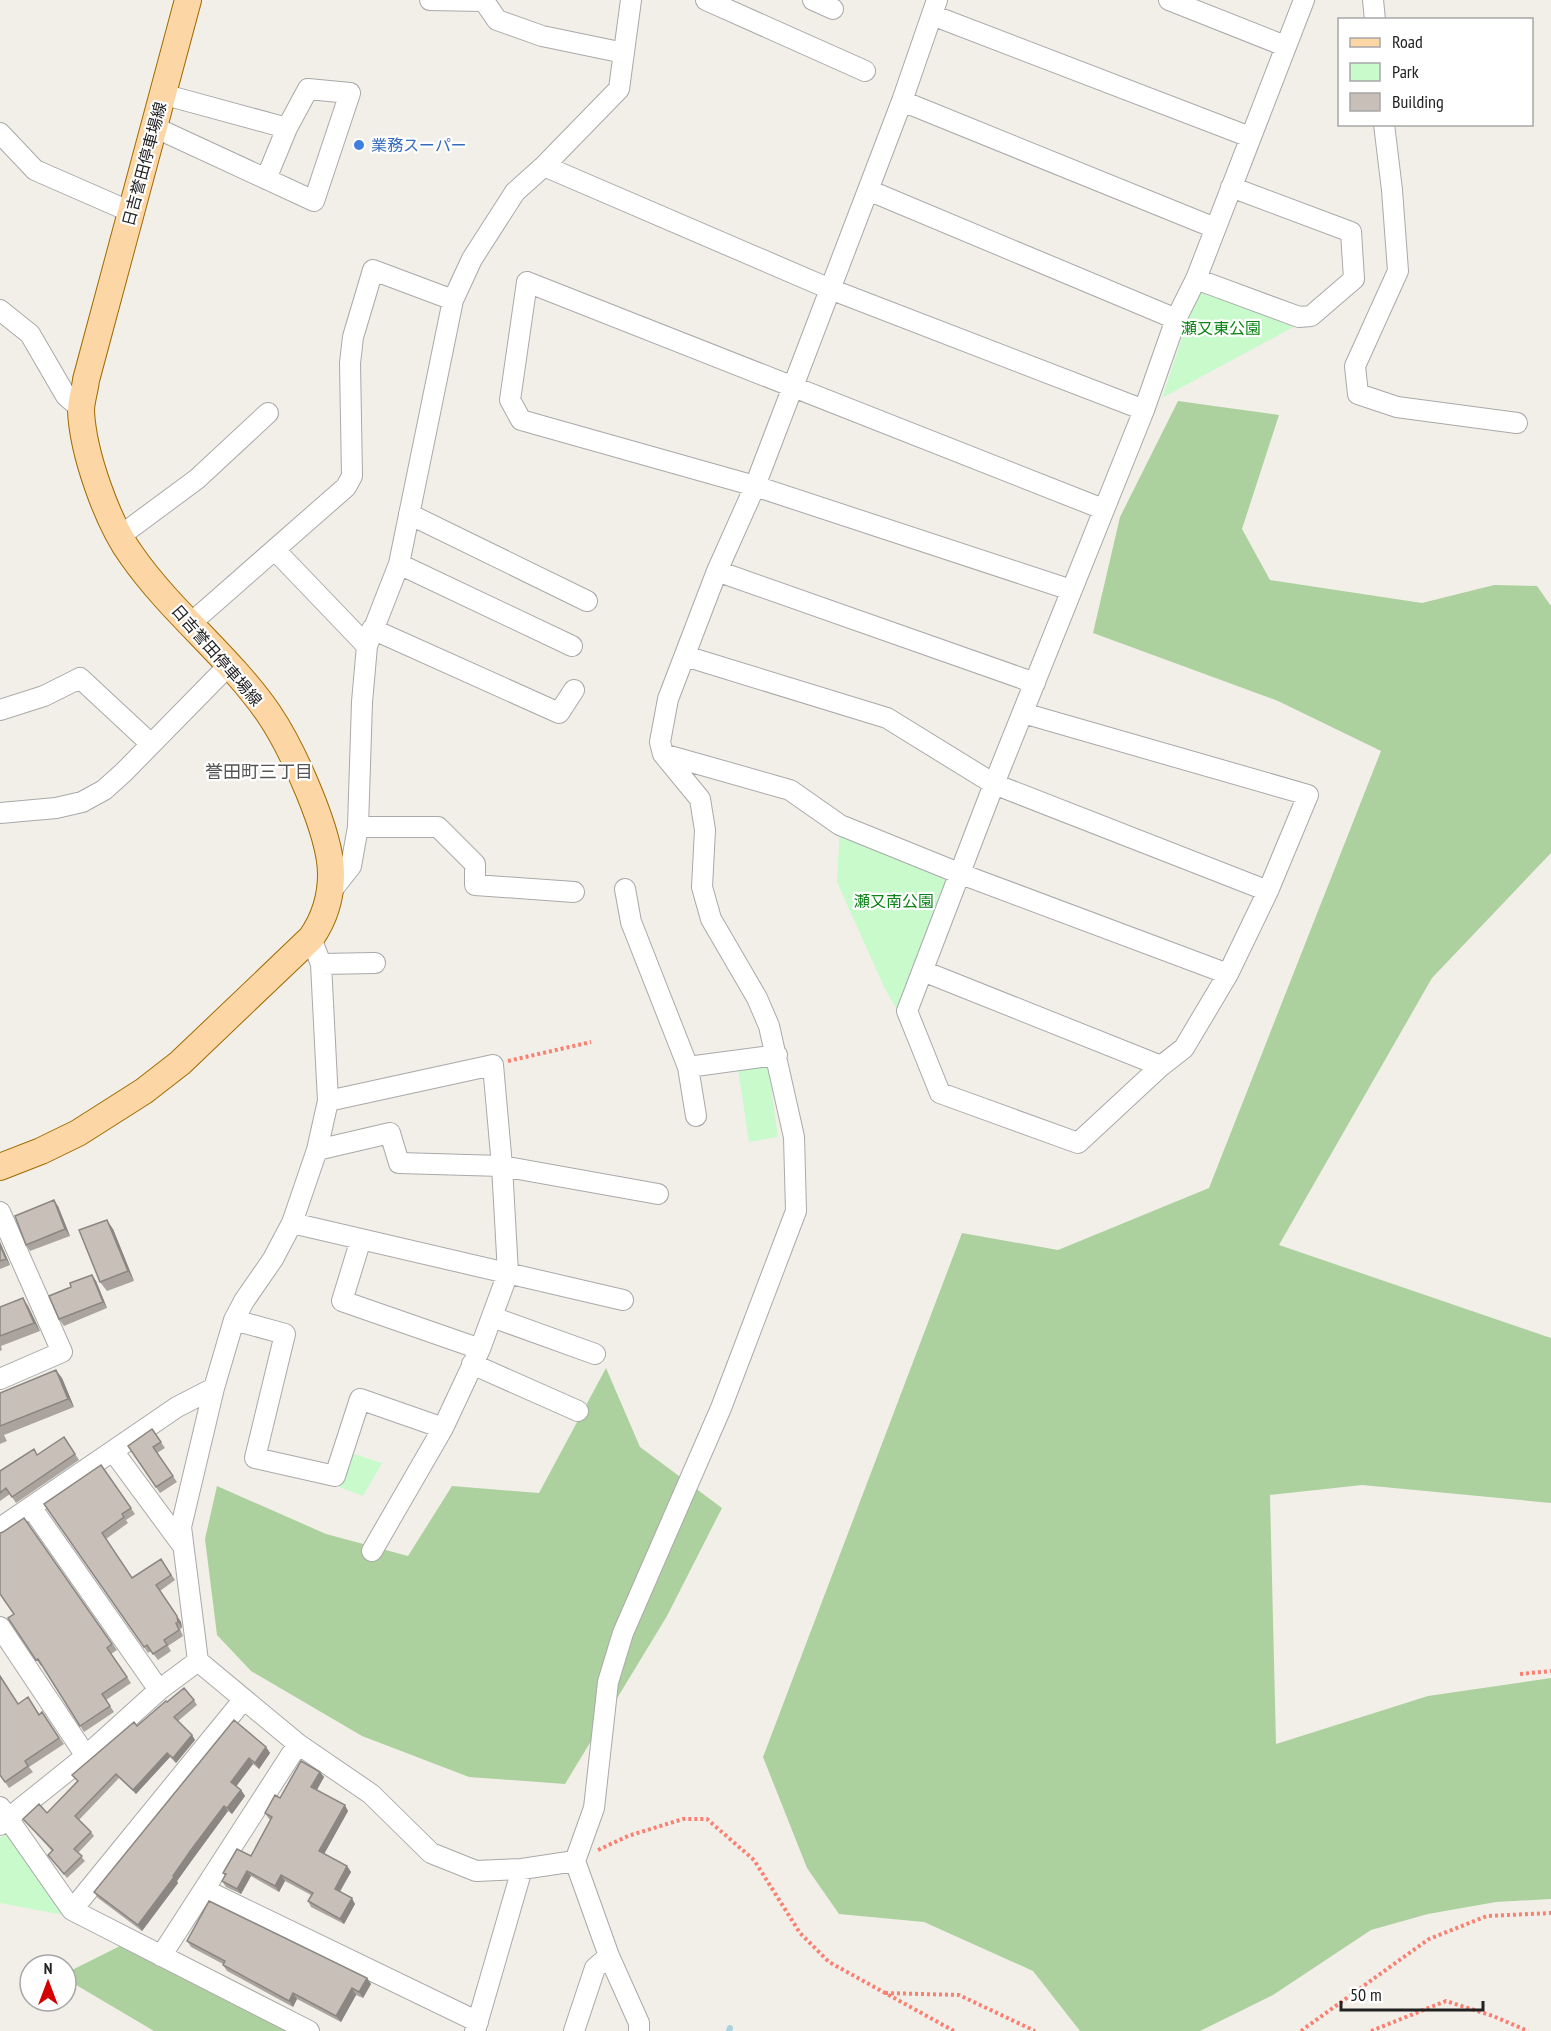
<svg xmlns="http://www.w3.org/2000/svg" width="1551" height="2031" viewBox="0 0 1551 2031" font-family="'PT Sans Narrow','Noto Sans JP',sans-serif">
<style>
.forest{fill:#add19e}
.park{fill:#c8facc}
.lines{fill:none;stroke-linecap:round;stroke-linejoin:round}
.stream{stroke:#aad3df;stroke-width:6}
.minor-casing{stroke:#a9a9a9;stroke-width:22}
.major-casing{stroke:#a06b00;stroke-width:28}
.path{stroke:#fa8072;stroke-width:4;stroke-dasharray:3 3;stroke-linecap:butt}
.minor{stroke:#fff;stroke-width:20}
.major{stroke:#fcd6a4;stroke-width:26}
.wall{fill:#aba49e}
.shaded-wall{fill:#8b8681}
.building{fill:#c7bfb8;stroke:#8b8681;stroke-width:1.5}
.shop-dot{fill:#3f7fe0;stroke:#fff;stroke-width:2}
.labels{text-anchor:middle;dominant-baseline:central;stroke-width:4.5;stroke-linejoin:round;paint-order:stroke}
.shop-label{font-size:16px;fill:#366cbe;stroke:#fff;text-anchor:start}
.street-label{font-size:16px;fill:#222;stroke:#fff}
.park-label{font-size:16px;fill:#0c8416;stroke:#fff}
.neighbourhood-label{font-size:18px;fill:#555;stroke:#fff}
</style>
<rect width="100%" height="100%" fill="#f2efe9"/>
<!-- forest -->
<path class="forest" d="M1178 401 1279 415 1242 529 1270 580 1422 603 1494 585 1537 586 1551 606V853L1432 978 1279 1245 1551 1338V1503L1362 1485 1270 1495 1276 1744 1428 1696 1551 1678V1899L1496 1902 1428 1914 1371 1930 1273 1995 1200 2031H1080L1033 1971 924 1922 839 1914 807 1868 763 1757 962 1233 1058 1250 1209 1188 1381 751 1278 701 1093 633 1120 517Z
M606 1368 640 1447 722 1508 667 1616 565 1784 469 1777 362 1736 251 1671 217 1635 205 1539 217 1486 326 1534 408 1556 452 1486 539 1493Z
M122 1945 291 2031H154L66 1979V1973Z"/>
<!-- park -->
<path class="park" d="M1207 286 1299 324 1162 398 1197 292Z
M840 825 949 878 898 1011 885 989 837 882Z
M768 1065 778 1137 749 1142 738 1069Z
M351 1453 382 1463 363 1496 339 1487Z
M4 1835 11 1836 64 1915 0 1903V1838Z"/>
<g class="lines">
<!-- stream -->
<path class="stream" d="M729 2031 730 2028"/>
<defs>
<path id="minor" d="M430 0 484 1 497 20 542 36 624 53
M706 0 865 71
M813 0 833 9
M1169 0 1285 46
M1373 0 1375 20
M932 15 1250 137
M902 101 1215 228
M1384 124 1392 190 1398 271 1355 366 1358 394 1397 407 1517 423
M154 127 314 201 350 93 308 89 287 128 162 94
M0 133 35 170 131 212
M544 166 830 289 1144 410
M266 179 287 128
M868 190 1176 319
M1196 279 1299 317 1311 316 1354 279 1351 232 1231 187
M0 310 30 334 66 396 81 409
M409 514 587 601
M120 536 197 479 268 413
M275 550 367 646
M399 564 572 646
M717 571 1035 683
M1071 590 755 486 521 420 510 400 527 282 1103 509
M191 623 346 487 352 476 350 363 353 337 373 270 453 300 472 259 515 192 544 166 619 89 631 0
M372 629 559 713 574 690
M685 656 887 718 994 784 1268 891
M0 710 44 696 80 678 151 744
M1023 713 1308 795 1268 891 1228 974 1184 1048 1161 1066 1078 1143 940 1093 907 1011 994 784 1144 410 1176 319 1196 279 1304 0
M663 754 790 790 840 825 961 874 1228 974
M0 813 56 808 82 802 104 790 124 772 229 665
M358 827H438L475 864V885L574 892
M625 889 631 922 688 1067 696 1116
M329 894 351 866 358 827 362 702 367 646 399 564 453 300
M311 938 321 964 328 1101 317 1150 292 1223 273 1259 244 1301 234 1320 214 1388 181 1527 198 1661 298 1744 371 1794 431 1853 476 1871 522 1869 575 1861
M321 964 375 963
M923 971 1161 1066
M688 1067 777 1055
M328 1101 493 1065 502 1166 508 1273 480 1349 443 1428 372 1551
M317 1150 390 1133 399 1163 502 1166 658 1194
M0 1212 62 1352 0 1379
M292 1223 623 1300
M361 1239 342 1301 480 1349
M492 1317 595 1354
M234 1320 285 1334 255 1458 335 1476 360 1399 443 1428
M472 1364 578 1411
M113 1451 183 1546
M31 1507 159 1690
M0 1528 177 1407 214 1388
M0 1627 86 1756
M0 1807 72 1910 309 2031
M0 1825 86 1756 159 1690 198 1661
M205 1890 478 2022
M72 1910 244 1699
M161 1956 298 1744
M475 2031 522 1869
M574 2031 595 1968 609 1956
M639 2031V2023L609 1956 575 1861 594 1808 608 1682 623 1633 721 1408 796 1211 794 1137 769 1026 757 998 711 919 702 887 705 830 700 799 663 754 660 742 668 699 717 571 755 486 902 101 937 0"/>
<path id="major" d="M0 1167 41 1151 78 1133 144 1091 180 1063 311 938C325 918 331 898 331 874 331 833 292 748 269 714 229 656 172 613 132 556 107 522 83 453 81 411 81 401 85 390 86 380L188 0"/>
</defs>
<!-- minor casing -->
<use href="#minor" class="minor-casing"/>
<!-- major casing -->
<use href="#major" class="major-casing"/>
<!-- path -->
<path class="path" d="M508 1061 591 1042
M1520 1674 1551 1671
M598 1850 628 1836 683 1819H707L754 1860 800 1933 829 1962 954 2031
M885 1993 959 1995 1035 2031
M1301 2031 1429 1939 1487 1916 1551 1913
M1371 2031 1446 2001 1493 2016 1528 2031"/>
<!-- minor -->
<use href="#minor" class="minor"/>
<!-- major -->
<use href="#major" class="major"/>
</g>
<!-- wall -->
<path class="wall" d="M58 1206 70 1236 30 1251 26 1245Z
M113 1229 134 1281 107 1291 100 1282Z
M0 1242 10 1265 0 1269Z
M92 1275 96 1281 107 1308 64 1326 59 1319 71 1287Z
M23 1298 28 1306 40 1331 1 1346 2 1350 0 1351V1307Z
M62 1378 74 1407 4 1435 7 1441 0 1444V1393Z
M152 1429 165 1448 157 1453 177 1482 160 1493 128 1446Z
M64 1437 79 1460 16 1503 10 1494 0 1501V1471L37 1455Z
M101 1465 135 1514 126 1520 128 1523 106 1539 132 1578 161 1559 175 1580 160 1591 181 1622 182 1628 180 1629 183 1636 168 1646 171 1651 158 1660 151 1651 148 1653 44 1504Z
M24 1518 117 1650 111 1654 131 1683 106 1700 114 1712 84 1732 42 1665 41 1666 8 1618 14 1614 3 1532Z
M194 1700 197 1705 178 1721 192 1735 195 1740 176 1763 170 1757 136 1794 119 1778 79 1820 91 1832 94 1836 78 1853 85 1861 67 1878 48 1855 52 1851 23 1819 47 1813 77 1781 72 1775 167 1702Z
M18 1704 39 1715 42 1712 64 1744 29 1767 33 1772 9 1788 0 1775Z
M234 1720 266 1747 270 1753 259 1769 253 1764 236 1786 241 1790 245 1796 232 1814 228 1811 195 1856 177 1881 178 1883 142 1931 98 1898 94 1892Z
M320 1772 324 1777 317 1790 348 1811 324 1854 347 1866 351 1872 340 1892 355 1904 344 1924 311 1907 308 1901 311 1895 285 1881 279 1892 251 1876 241 1894 226 1887 222 1881 225 1876 223 1873 251 1856 271 1820 269 1819 265 1813 280 1798Z
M187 1941 367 1978 371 1984 363 1998 356 1995 341 2022 297 1999 293 2007 227 1971 223 1965V1964L191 1947Z"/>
<!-- shaded-wall -->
<path class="shaded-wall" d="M54 1200 58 1206 70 1236 65 1229Z
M107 1220 113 1229 134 1281 128 1271Z
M0 1242 10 1265 6 1259 0 1245Z
M92 1275 96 1281 107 1308 103 1302Z
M23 1298 28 1306 40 1331 34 1323Z
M56 1370 62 1378 74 1407 68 1399Z
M156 1585 181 1622 182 1628 178 1622Z
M192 1735 195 1740 176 1763 173 1758Z
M266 1747 270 1753 259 1769 255 1763Z
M167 1753 170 1757 136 1794 133 1790Z
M249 1758 253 1764 235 1788 231 1782Z
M320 1772 324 1777 315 1793 311 1787Z
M241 1790 245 1796 232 1814 227 1808Z
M345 1805 348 1811 323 1856 319 1851Z
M224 1806 228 1811 195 1856 177 1881 178 1883 142 1931 138 1925 191 1850Z
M347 1866 351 1872 338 1894 335 1889Z
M247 1871 251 1876 241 1894 237 1889Z
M281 1875 285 1881 279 1892 275 1886Z
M352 1898 355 1904 344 1924 340 1919Z
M367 1978 371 1984 363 1998 359 1992Z
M352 1988 356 1995 341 2022 336 2016Z
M293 1993 297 1999 293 2007 289 2001Z"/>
<!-- building -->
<path class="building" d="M54 1200 65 1229 26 1245 15 1216Z
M107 1220 128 1271 100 1282 79 1230Z
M0 1245 6 1259 0 1261Z
M92 1275 103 1302 59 1319 49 1296 71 1287 70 1283Z
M23 1298 34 1323 0 1336V1307Z
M56 1370 68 1399 0 1426V1393Z
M152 1429 161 1442 153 1447 173 1476 156 1487 128 1446Z
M64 1437 75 1454 12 1497 6 1488 0 1493V1471L34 1449 37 1455Z
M101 1465 131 1508 122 1514 124 1517 102 1533 132 1578 161 1559 171 1575 156 1585 177 1616 178 1622 176 1623 179 1630 164 1640 167 1645 153 1654 147 1645 144 1647 44 1504Z
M24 1518 112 1644 107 1648 127 1677 102 1694 110 1706 80 1726 38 1659 36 1660 8 1618 14 1614 0 1594V1533L3 1532Z
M0 1676 18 1704 28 1697 39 1715 42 1712 59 1738 25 1761 28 1766 5 1782 0 1775Z
M184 1688 194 1700 174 1717 192 1735 173 1758 167 1753 133 1790 116 1774 75 1816 91 1832 74 1849 82 1856 64 1874 48 1855 53 1850 23 1819 39 1804 47 1813 78 1781 72 1775 134 1722 137 1726 166 1701 167 1702Z
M234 1720 266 1747 255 1763 249 1758 231 1782 241 1790 227 1808 224 1806 191 1850 173 1876 174 1877 138 1925 94 1892Z
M301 1761 320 1772 311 1787 345 1805 319 1851 347 1866 335 1889 352 1898 340 1919 308 1901 313 1893 281 1875 275 1886 247 1871 237 1889 222 1881 226 1874 223 1873 237 1849 251 1856 272 1817 265 1813 275 1795 280 1798Z
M209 1901 367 1978 359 1992 352 1988 336 2016 293 1993 289 2001 223 1965 225 1961 187 1941Z"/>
<!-- markers -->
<circle class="shop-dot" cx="359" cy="145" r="6"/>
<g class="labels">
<!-- shop labels -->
<g class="shop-label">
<text x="371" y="145">業務スーパー</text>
</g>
<!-- street labels -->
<g class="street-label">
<text transform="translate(144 164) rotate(-75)">日吉誉田停車場線</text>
<text transform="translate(217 655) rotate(49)">日吉誉田停車場線</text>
</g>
<!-- park labels -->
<g class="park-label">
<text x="1221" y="328">瀬又東公園</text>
<text x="894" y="901">瀬又南公園</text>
</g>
<!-- neighbourhood labels -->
<g class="neighbourhood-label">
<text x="259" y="771">誉田町三丁目</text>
</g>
</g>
<!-- legend -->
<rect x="1338" y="18" width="195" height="108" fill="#ffffff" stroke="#a7a7a7" stroke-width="1.5"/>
<rect x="1350" y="38" width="30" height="9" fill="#fcd6a4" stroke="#a7a7a7" stroke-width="1.5"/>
<text x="1392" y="48" font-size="18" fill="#222222">Road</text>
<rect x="1350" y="63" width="30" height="18" fill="#c8facc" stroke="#a7a7a7" stroke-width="1.5"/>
<text x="1392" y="78" font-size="18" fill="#222222">Park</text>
<rect x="1350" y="93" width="30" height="18" fill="#c7bfb8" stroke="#a7a7a7" stroke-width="1.5"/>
<text x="1392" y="108" font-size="18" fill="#222222">Building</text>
<!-- north arrow -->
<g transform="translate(48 1983)"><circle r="28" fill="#ffffff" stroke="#a7a7a7" stroke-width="1.5"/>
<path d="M0-4.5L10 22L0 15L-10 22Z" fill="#d40000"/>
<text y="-9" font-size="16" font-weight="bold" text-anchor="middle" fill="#222222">N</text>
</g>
<!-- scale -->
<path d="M1341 2001v9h142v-9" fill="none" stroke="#222222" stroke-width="3"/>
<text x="1350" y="2001" font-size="18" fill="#222222" stroke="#ffffff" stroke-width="4.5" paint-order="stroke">50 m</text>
</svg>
